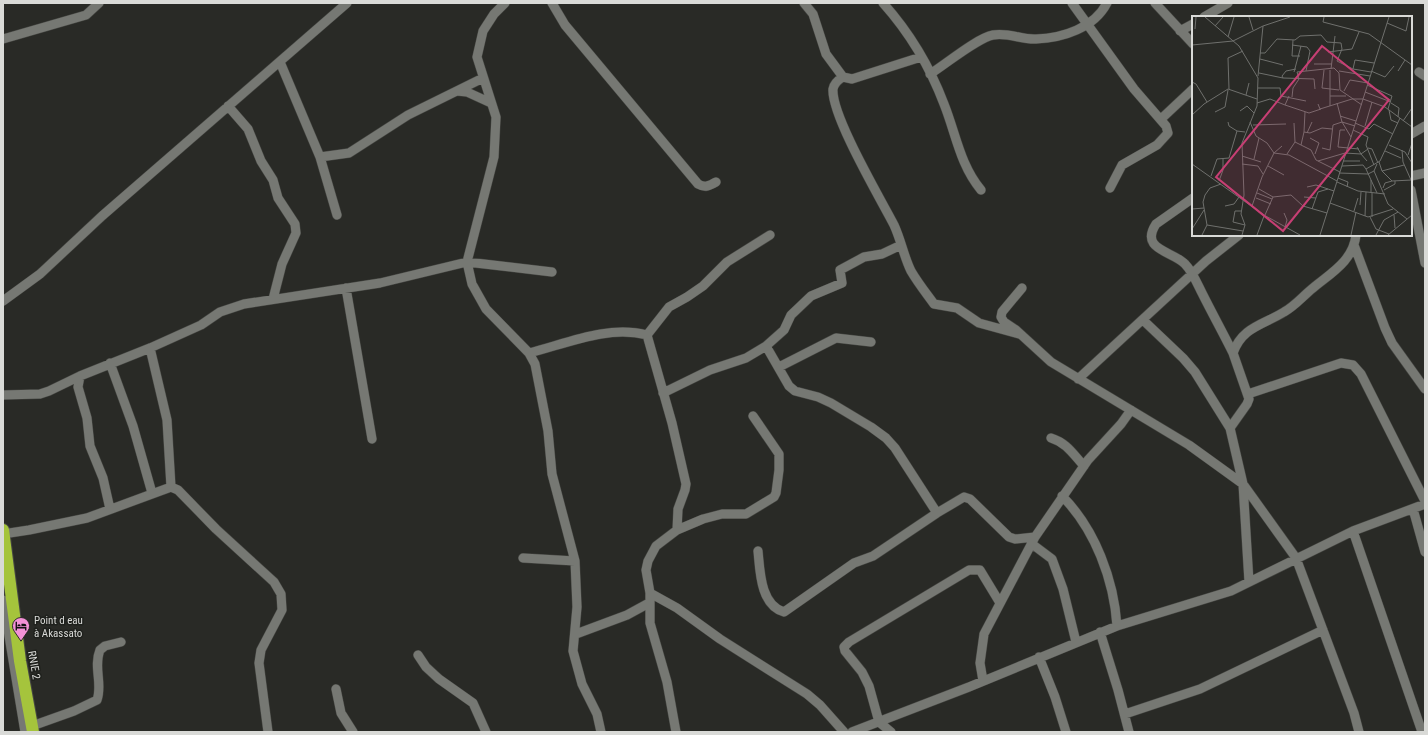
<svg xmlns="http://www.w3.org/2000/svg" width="1428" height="735" viewBox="0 0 1428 735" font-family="'Roboto Condensed',sans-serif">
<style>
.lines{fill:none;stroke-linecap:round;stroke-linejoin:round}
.minor-casing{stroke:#464743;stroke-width:10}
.highway-casing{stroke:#464743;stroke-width:14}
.minor{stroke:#767873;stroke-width:9}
.highway{stroke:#a5c43c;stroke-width:12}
.labels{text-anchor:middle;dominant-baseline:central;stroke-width:3;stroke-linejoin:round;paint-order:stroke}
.poi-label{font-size:11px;fill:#d9dad7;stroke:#1f211d;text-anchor:start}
.street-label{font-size:11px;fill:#d9dad7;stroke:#1f211d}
.inset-road{fill:none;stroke:#6f706d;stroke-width:1}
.view{fill:#c73f74;fill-opacity:0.15;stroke:#c73f74;stroke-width:2}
.inset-edge{fill:none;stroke:#d9dad7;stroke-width:2}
</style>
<rect width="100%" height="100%" fill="#292a26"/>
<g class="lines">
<defs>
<path id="minor" d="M505 3 494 14 483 31 477 57 496 117 494 157 467 262 472 284 486 309 529 353 535 364 548 431 552 474 575 561 577 607 573 651 582 684 597 714 601 732
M552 3 565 25 698 184C705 188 709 186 716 182
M804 3 813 14 826 54 843 77 852 79 921 57
M883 3C909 32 930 67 944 104 956 134 960 165 981 190
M1072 3 1134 89 1166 126 1168 133 1157 145 1122 165 1110 188
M1155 3 1193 44
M1204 17 1228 3
M1180 31 1193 24
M3 39 86 15 99 3
M280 62 320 157 337 215
M1419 72 1425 76
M930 74C946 64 977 38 993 35 1008 32 1022 40 1036 39 1063 38 1094 28 1107 3
M843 77C838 80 834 83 833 89 831 115 880 198 894 225 901 240 904 257 911 271 918 283 926 293 934 304L957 308 979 323 1019 334
M457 91 467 92 491 103
M228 106 248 129 261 161 273 180 278 198 295 224 296 233 282 264 273 299
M1161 119 1193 89
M1411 134 1425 126
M320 157 349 153 408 115 483 78
M1411 176 1425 173
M1411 190 1425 263
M1193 198 1156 224C1139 250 1173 251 1185 264 1192 271 1197 283 1202 293 1212 313 1223 333 1233 353
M1354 245 1385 328 1392 343 1425 389
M346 288 372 439
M1022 288 1002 312 1001 317 1004 322 1016 330 1051 362 1189 445 1243 484 1296 558 1354 713 1359 732
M3 301 40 274 102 216 347 3
M1143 320 1183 358 1195 372 1230 428
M647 335 669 307 687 297 703 286 727 262 770 235
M766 346 784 330 791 315 811 296 842 283 840 270 864 257 882 254 901 245
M150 348 167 420 171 487
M529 353C568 343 608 325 647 335L672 423 686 484 685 490 678 509 677 530
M110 363 133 426 152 493
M779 367 836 338 871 342
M80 376 78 387 87 418 90 446 103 478 110 509
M1078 379 1206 261 1239 235
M663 393 710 370 746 358 766 346 789 386 795 391 818 397 831 403 871 427 886 438 895 448 937 513
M1248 394 1341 363 1353 365 1361 374 1425 501
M3 395 40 394 49 391 80 376 150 348 201 325 220 312 244 304 380 283 467 262 552 272
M1051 438C1067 443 1073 454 1084 466
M1062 496C1095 529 1114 580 1117 626
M1413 509 1425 552
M1353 531 1422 732
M3 534 29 530 87 518 171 487 178 490 216 529 274 582 281 594 282 610 261 650 259 663 268 732
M1032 544 1052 559 1063 589 1076 642
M758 551C760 570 760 605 784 612L854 563 873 556 937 513 964 497 970 499 1009 537 1015 539 1035 537
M523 558 575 561
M1249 582 1243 484 1230 428 1247 404 1249 399 1233 353C1242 327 1263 325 1284 312 1295 306 1303 296 1313 288 1331 273 1353 261 1356 235
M650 593 677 608 720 639 807 694 820 705 844 732
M3 600 25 732
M1100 632 1118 690 1129 732
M576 634 627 615 649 603
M418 655 426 667 439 679 473 703 486 732
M1039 657 1055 697 1066 732
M983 681 980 663 984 634 1035 537 1088 460 1121 424 1131 410
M336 689 341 713 353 732
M1125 714 1200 689 1323 630
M32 726 74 711 97 700C103 684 93 667 100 650L105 646 121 642
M676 732 667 682 650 623V593L646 570 648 561 656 546 677 530 703 519 722 514H746L774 497 776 493 779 470V454L753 416
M852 732 969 687 1117 626 1231 591 1353 531 1425 504
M891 732 879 722 869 686 862 672 845 651 844 647 849 642 969 570H980L1000 603"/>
<path id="highway" d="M3 530 20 661 33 732"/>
</defs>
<!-- minor casing -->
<use href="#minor" class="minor-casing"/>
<!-- highway casing -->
<use href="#highway" class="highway-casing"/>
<!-- minor -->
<use href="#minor" class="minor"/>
<!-- highway -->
<use href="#highway" class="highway"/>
</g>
<!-- icons -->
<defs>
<symbol id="hotel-pin" viewBox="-11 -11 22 30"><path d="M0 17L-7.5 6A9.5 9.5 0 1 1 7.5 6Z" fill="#f391d6" stroke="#1f211d"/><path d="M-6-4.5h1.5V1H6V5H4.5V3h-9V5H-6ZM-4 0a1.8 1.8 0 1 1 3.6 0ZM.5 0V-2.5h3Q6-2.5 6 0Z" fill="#111"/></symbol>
</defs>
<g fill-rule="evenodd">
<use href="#hotel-pin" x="11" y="616" width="20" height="27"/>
</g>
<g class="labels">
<!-- poi labels -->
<g class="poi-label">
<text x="34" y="620">Point d eau<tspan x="34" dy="13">à Akassato</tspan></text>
</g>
<!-- street labels -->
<g class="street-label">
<text transform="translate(34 665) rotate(80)">RNIE 2</text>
</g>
</g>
<!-- overview -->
<g transform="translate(1192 16)">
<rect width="220" height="220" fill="#292a26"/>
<path class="inset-road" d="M13 1 47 30 66 62 65 90 50 127 52 179 49 198 53 209 50 219M57 1 61 14M132 1 131 6 177 18 220 49M195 7 214 15 217 1M23 10 31 1M3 13 4 1M36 21 42 1M101 24 100 40H108M0 29 41 25 71 10M100 29 115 31 118 35 114 55M136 36 160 33 167 16M68 37H73L85 23 103 24 108 20 129 19 135 26 149 27 150 33 145 45 161 53 179 56M68 43 91 49M122 48H140M139 53 143 20M161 53 163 44 182 47M132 54 130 72 147 74M138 54V90M147 55 178 60M179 55 193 61 202 50M206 55 213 44M102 56 109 30M67 57 91 62 122 63 123 73M66 60 71 10 98 1M91 62 90 60 94 55 104 53M0 66 4 68 15 86M175 69 200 80 196 93M66 72H88L89 80 114 85M37 73 36 42 51 35M152 75 158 64 176 67M173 76 199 86M54 79 57 67M138 80H154M100 81 101 72 107 63 105 56 142 52 147 57 148 74 170 89M65 87 78 83 93 89 97 80M145 87 150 106 159 121M199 87 207 92 206 101M126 88 128 93 160 83H171L193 91 220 111M93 89 117 97 129 93M197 94 199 104 206 107M48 95 55 90 62 97M23 96 33 91 36 74M0 99 12 88 36 73 65 83M148 100 164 105M211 105 220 92M36 106 37 110 45 115 53 116M58 106 64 120 75 127 82 137 97 139 145 165M150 106 163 110M102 107 103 126M163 107 177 113 182 108 201 118M61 109 94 108M173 110 180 86M153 114H148L146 131 167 133M161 114 176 121 174 129 182 149M112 116 113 96M115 117 120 106M118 122 127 127 123 138M109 129 112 116 118 117 130 112 140 113M197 129 213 136 220 147M165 131 169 138 176 133M130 132 138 134 141 109 150 106M176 132 180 133 186 147M210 134 211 146 219 164M193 135 209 142M95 138 103 126 119 134 124 144 148 156M216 139 220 127M50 140 69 146M62 143 67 122M126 145 153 137 169 138 175 145M151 145H168M187 146 190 155 212 149M0 148 72 199 108 219M50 148 66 150 71 158M76 150 92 159M150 150 171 149 174 153M182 155 196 188 215 203M190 155 200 165M147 157 176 158 182 155 185 148M19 160 25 143 37 142 45 115M146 162 156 166 155 171M179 164 185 177M27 165 31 154V143M145 166 166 175 193 178M115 171 124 169 142 175M191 172 193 167 200 165 220 164M67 173 81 181 99 179 111 190 135 197M192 174 203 168V165M65 177 80 183M179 177V164L174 153 188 145 208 102M112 181 124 182M64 182 79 188M138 187 176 201 201 193M168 189 169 176M33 190 42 188 47 181M60 190 70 161 82 137 90 130M0 193 12 192M120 193 126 176 136 173M49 195H43L41 206 53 209M162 195 166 182M92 197 95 204 93 211M73 199 81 181M202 199 203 212M173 200 174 176M178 201 184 213 197 218M180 201V177M15 209 51 215M0 213 12 194M10 219 15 209 11 186 13 179 18 172 29 168M65 219 72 200M128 219 197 1M159 219 164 196M184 219 192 204 206 196M196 219 220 199"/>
<path class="view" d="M130 30 197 84 91 215 24 161Z"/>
<rect width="220" height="220" class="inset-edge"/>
</g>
<!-- border -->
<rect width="1428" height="735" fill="none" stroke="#d9dad7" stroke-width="8"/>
</svg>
